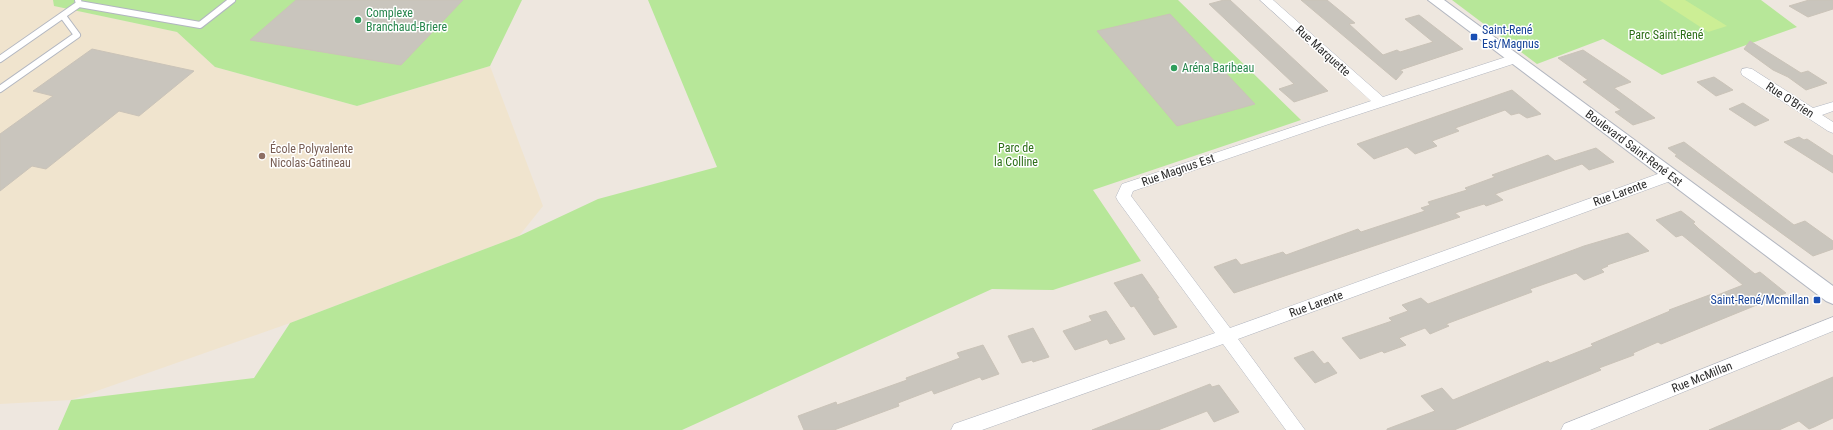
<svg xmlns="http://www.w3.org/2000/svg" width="1833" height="430" viewBox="0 0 1833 430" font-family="'Roboto Condensed',sans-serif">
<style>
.education{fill:#f0e4ce}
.green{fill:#b7e799}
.pitch{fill:#ccee95}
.building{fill:#c9c5bd;stroke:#cac3b8}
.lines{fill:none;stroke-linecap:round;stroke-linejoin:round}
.service-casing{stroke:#b2b6c0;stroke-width:8}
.minor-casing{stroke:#b2b6c0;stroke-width:1}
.tertiary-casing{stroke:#b2b6c0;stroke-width:2}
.service{stroke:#fff;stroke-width:6}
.minor{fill:#fff;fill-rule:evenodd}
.tertiary{fill:#fff;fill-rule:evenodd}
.leisure-dot{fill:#2e9e5b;stroke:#fff;stroke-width:1.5}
.transit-dot{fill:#1a4fb4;stroke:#fff;stroke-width:1.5}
.education-dot{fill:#8d6e63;stroke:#fff;stroke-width:1.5}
.labels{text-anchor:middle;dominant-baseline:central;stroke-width:3;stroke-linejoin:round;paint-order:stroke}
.leisure-label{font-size:12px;fill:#27864d;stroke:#fff;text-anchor:start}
.transit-label{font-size:12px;fill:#164399;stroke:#fff;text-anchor:start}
.park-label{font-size:12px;fill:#2d6e18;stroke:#fff}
.street-label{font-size:12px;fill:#2c2c2c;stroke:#fff}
.education-label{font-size:12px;fill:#785e54;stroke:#fff;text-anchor:start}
</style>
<rect width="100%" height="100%" fill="#eee7df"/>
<!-- education -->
<path class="education" d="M0 0H53L55 6 177 32 215 67 357 106 490 66 543 206 519 236 290 323 71 400 0 404Z"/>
<!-- green -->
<path class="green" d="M53 0H522L490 66 357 106 215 67 177 32 54 6Z
M648 0H1178L1301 120 1093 190 1141 261 1053 290 992 289 682 430H58L71 400 254 378 290 323 519 236 598 199 717 167Z
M1452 0H1761L1797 27 1662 75 1603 39 1537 64Z"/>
<!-- pitch -->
<path class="pitch" d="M1659 0H1685L1727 26 1708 32Z"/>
<!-- building -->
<path class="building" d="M296 0H463L401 65 250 40Z
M1224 0H1230L1328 91 1294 102 1279 89 1294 84 1209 4Z
M1301 0H1327L1355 23 1349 24 1383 55 1397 50 1400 52 1433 42 1405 19 1419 15 1463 49 1400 70 1403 72 1396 80Z
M1809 0H1833V9L1808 17 1789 6Z
M1170 14 1255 104 1177 126 1097 31Z
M1750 41 1801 73 1808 71 1827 83 1806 90 1788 77 1773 70 1744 49Z
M92 49 194 71 139 116 119 111 46 169 32 166 0 191V134L53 96 33 91Z
M1583 50 1631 82 1614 88 1655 118 1633 125 1615 112 1621 110 1583 82 1588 80 1558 58Z
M1714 77 1723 83 1733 90 1716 96 1697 82Z
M1512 90 1541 114 1527 118 1519 113 1511 115 1505 110 1455 128 1459 131 1432 141 1437 146 1415 154 1407 147 1374 159 1357 144Z
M1743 103 1769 120 1755 126 1729 109Z
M1799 137 1804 140 1807 139 1833 156V173L1784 142Z
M1684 142 1794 225 1805 221 1833 241V249L1813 256 1675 156 1677 155 1668 148Z
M1596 148 1614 162 1589 170 1582 164 1495 194 1503 200 1486 206 1484 204 1455 213 1460 217 1234 293 1214 267 1236 259 1241 265 1283 252 1286 255 1358 229 1361 232 1425 211 1421 208 1430 205 1428 202 1467 190 1465 188 1495 177 1492 175 1548 155 1555 161Z
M1681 211 1695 222 1693 223 1699 229 1755 274 1760 272 1786 293 1661 344 1658 342 1633 353 1634 355 1599 368 1601 370 1454 430H1387V429L1435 411 1421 396 1442 388 1453 400 1548 361 1550 363 1593 346 1591 344 1670 311 1669 310 1712 294 1715 296 1743 285 1682 235 1676 237 1656 220Z
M1628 233 1649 251 1607 265 1608 266 1601 269 1604 272 1584 280 1576 273 1530 289 1532 292 1446 324 1449 326 1430 334 1425 328 1399 338 1406 345 1384 353 1382 351 1360 359 1342 338 1392 321 1389 318 1408 311 1402 305 1421 298 1428 304 1584 246Z
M1142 274 1159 298H1157L1177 327 1154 335 1134 306 1131 307 1114 283Z
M1106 311 1125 339 1110 344 1107 339 1075 350 1063 331 1092 321 1089 316Z
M1033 328 1049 357 1033 362 1032 360 1022 363 1008 336Z
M983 345 999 374 982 380 980 377 934 394 932 390 898 403 899 406 834 430H804L798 416 836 402 837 405 907 380 906 378 960 358 957 353Z
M1313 351 1324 364 1328 362 1337 373 1315 383 1294 358Z
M1833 377V418L1814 427 1809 429 1799 421 1779 430H1709Z
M1210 384 1212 387 1219 385 1239 412 1214 422 1207 411 1158 430H1092Z"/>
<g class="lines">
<defs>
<path id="service" d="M78 0 79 4 200 25 232 0
M0 59 79 4
M0 89 77 35 63 16"/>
<path id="minor" d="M1260 0H1273L1383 97 1509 56H1519L1520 59 1519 62 1326 125 1133 191 1131 196 1230 328 1666 171 1671 170 1676 171 1678 175 1676 179 1238 339 1305 430H1286L1223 344 982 430H951L954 424 1215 333 1118 201 1116 197 1122 184 1371 101Z
M1747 68 1752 69 1813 108 1833 102V111L1822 115 1833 122V133L1828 131 1742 75 1741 72 1742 69Z
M1833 317V331L1590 430H1561L1564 424Z"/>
<path id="tertiary" d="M1428 0H1444L1833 286V304L1826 301Z"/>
</defs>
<!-- service casing -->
<use href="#service" class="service-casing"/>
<!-- minor casing -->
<use href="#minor" class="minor-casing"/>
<!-- tertiary casing -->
<use href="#tertiary" class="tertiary-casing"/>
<!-- service -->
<use href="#service" class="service"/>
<!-- minor -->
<use href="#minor" class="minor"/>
<!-- tertiary -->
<use href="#tertiary" class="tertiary"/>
</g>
<!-- markers -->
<g class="leisure-dot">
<circle cx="358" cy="20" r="4"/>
<circle cx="1174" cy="68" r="4"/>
</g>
<g class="transit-dot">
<rect x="1470" y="33" width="8" height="8" rx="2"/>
<rect x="1813" y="296" width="8" height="8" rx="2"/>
</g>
<circle class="education-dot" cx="262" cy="156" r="4"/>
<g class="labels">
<!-- leisure labels -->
<g class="leisure-label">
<text x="366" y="13">Complexe<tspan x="366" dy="14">Branchaud-Briere</tspan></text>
<text x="1182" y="68">Aréna Baribeau</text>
</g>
<!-- transit labels -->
<g class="transit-label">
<text x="1482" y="30">Saint-René<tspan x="1482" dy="14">Est/Magnus</tspan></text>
<text x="1809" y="300" text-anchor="end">Saint-René/Mcmillan</text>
</g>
<!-- park labels -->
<g class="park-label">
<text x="1666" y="35">Parc Saint-René</text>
<text x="1016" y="148">Parc de<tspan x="1016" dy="14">la Colline</tspan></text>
</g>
<!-- street labels -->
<g class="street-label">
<text transform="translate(1323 51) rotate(42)">Rue Marquette</text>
<text transform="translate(1790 100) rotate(33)">Rue O'Brien</text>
<text transform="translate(1634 148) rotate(37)">Boulevard Saint-René Est</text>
<text transform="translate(1178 170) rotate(-19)">Rue Magnus Est</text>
<text transform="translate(1620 193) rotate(-20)">Rue Larente</text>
<text transform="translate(1316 304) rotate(-20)">Rue Larente</text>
<text transform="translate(1702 377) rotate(-22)">Rue McMillan</text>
</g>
<!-- education labels -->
<g class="education-label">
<text x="270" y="149">École Polyvalente<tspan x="270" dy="14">Nicolas-Gatineau</tspan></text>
</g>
</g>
</svg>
